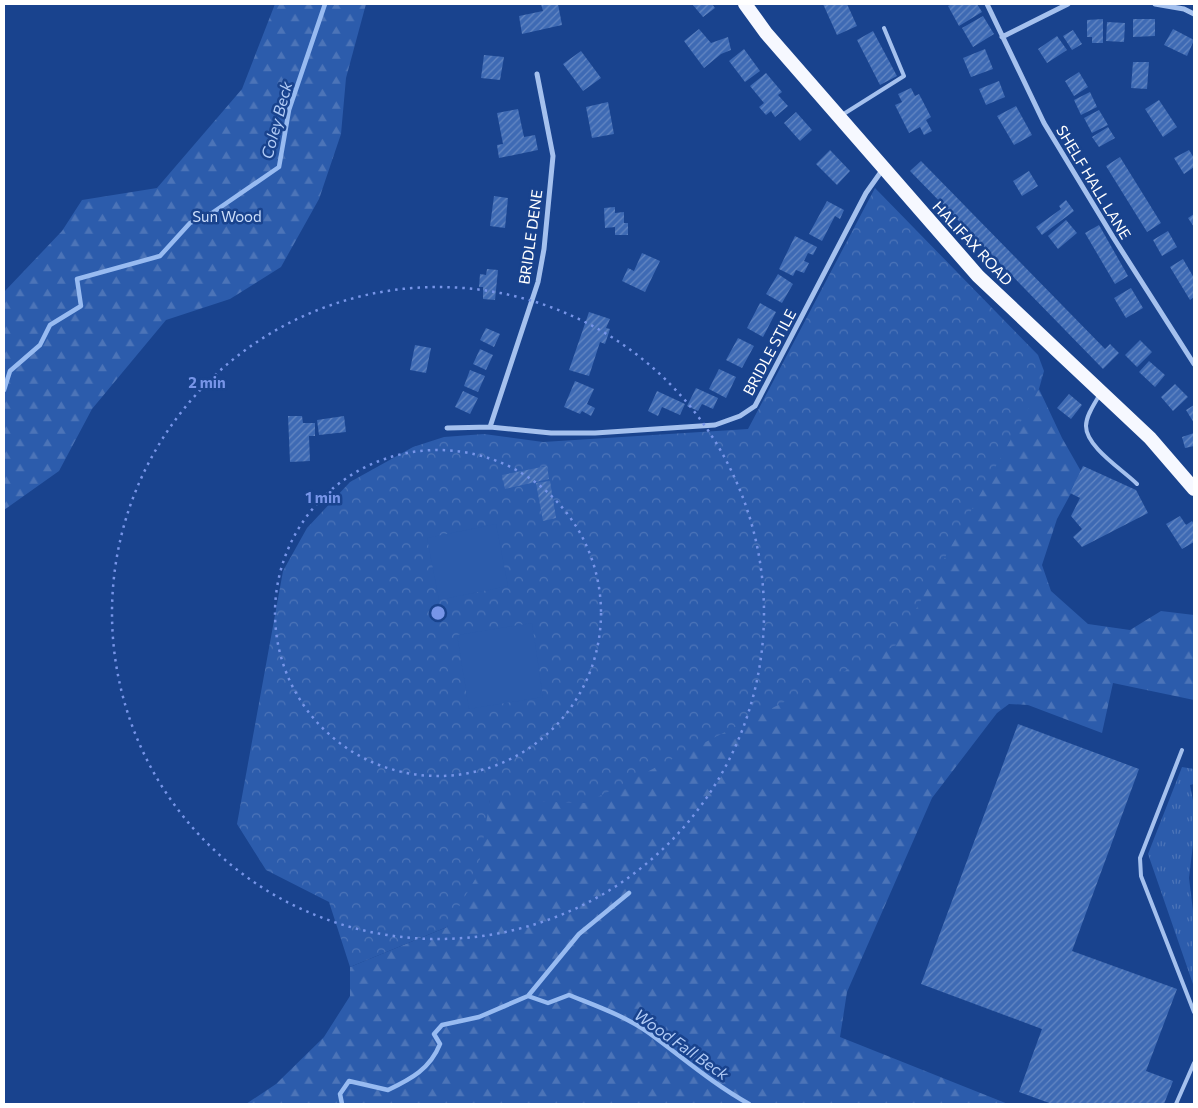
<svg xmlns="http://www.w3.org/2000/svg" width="1198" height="1108" viewBox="0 0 1198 1108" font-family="Commissioner,sans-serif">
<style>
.grass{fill:url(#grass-tufts)}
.forest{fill:url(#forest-firs)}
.park{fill:url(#park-crowns)}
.garden{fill:#2c5cac}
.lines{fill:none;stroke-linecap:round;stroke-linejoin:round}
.stream{stroke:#98bbf1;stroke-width:4.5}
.building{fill:url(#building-hatch)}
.service{stroke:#a5c1ee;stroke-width:4}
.minor{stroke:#a5c1ee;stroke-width:5}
.trunk{stroke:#f6f8ff;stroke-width:14}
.ring{fill:none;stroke:#7795e8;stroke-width:2.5;stroke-dasharray:2.5 5}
.labels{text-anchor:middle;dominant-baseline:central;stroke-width:5;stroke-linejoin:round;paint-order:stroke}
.street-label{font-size:15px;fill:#fff;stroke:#19438e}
.park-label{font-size:15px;fill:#cbddfa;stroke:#19438e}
.water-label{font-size:16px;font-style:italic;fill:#b1cbf6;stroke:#19438e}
.centre{fill:#7795e8;stroke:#19438e;stroke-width:2.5}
.ring-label{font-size:15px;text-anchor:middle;font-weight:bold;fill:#7795e8;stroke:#19438e;stroke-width:5;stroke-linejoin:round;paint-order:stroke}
</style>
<defs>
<pattern id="grass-tufts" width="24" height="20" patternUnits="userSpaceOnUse" patternTransform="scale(1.25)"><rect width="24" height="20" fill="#2c5cac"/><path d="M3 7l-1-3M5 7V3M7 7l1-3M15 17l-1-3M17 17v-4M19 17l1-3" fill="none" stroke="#4c74b8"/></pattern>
<pattern id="forest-firs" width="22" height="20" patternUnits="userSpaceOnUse" patternTransform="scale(1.25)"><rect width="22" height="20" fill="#2c5cac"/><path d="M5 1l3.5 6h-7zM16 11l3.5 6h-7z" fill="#4c74b8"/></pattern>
<pattern id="park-crowns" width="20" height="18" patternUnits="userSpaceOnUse" patternTransform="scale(1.25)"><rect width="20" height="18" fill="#2c5cac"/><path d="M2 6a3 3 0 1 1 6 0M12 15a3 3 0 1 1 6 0" fill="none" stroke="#4c74b8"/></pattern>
<pattern id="building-hatch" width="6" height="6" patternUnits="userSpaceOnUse" patternTransform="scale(1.25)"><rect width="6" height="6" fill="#3e6ab4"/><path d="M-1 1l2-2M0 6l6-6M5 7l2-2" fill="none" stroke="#6588c3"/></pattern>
</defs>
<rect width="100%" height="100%" fill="#19438e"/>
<!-- grass -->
<path class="grass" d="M1182 767 1194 769V784L1190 785 1194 806V836L1189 878 1194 919V987L1148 854Z"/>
<!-- forest -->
<path class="forest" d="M275 4H366L346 78 341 134 319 199 281 267 230 299 166 320 92 409 59 471 4 510V292L62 231 82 200 157 188 242 89Z
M1039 389 1062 438 1082 473 1057 519 1042 565 1051 591 1088 624 1130 630 1161 611 1194 615V700L1113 683 1102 733 1028 705 1009 704 997 713 932 798 847 992 840 1037 1008 1104H246L276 1084 324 1037 350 996V967L447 927 490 800 1012 413Z"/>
<!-- park -->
<path class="park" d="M875 188 1038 355 1044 371 1039 389 896 645 586 803 490 800 477 876 447 927 350 967 329 902 266 870 237 824 283 571 307 528 350 482 413 447 444 437 484 434 543 442 748 429Z"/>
<!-- garden -->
<path class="garden" d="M496 524 508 586 439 600 427 538Z
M532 623 543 697 469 709 457 635Z"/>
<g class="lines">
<!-- stream -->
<path class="stream" d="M4 390 10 371 40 345 50 325 81 306 77 279 160 256 190 223 212 213 279 167 289 110 325 4
M528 996 579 934 629 893
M342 1104 340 1094 349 1081 388 1090C411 1079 430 1069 440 1044L434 1034 442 1025 479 1017 528 996 548 1003 569 995C596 1006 625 1016 649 1033 682 1057 713 1084 749 1104"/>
</g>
<!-- building -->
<path class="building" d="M541 4H558L562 25 522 34 519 16 543 11Z
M692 4H712L715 8 703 17Z
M823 4H847L857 26 837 35Z
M952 4H977L982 12 959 26 948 6Z
M983 16 994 34 973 47 962 28Z
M1103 19V43H1092V37H1087V20Z
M1133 19H1155V36L1133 37Z
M1107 22 1125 23 1124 42 1106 41Z
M699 29 711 43 728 37 731 50 721 54 704 68 684 41Z
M1173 29 1194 40 1187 56 1164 45Z
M1073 30 1082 44 1072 50 1063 36Z
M873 31 897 76 880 85 857 40Z
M1057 36 1067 50 1047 63 1038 49Z
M744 49 760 71 745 82 729 61Z
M985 49 993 69 971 77 963 58Z
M581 51 601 78 583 91 563 64Z
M484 55 504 57 500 80 481 78Z
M1133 62H1149L1147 89 1131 88Z
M1079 72 1088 87 1074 96 1065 81Z
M766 73 782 92 778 95 788 106 775 117 771 111 766 115 759 107 764 103 750 86Z
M999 81 1005 97 986 105 979 89Z
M911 88 915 96 919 94 931 117 926 120 932 131 924 135 920 127 909 133 895 105 902 102 898 94Z
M1090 92 1097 107 1081 115 1074 100Z
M1159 100 1177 127 1163 137 1145 109Z
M608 102 614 134 592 138 586 107Z
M1016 106 1032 135 1014 145 997 116Z
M518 109 524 137 535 135 538 150 499 158 497 145 503 144 497 113Z
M1099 110 1108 125 1092 133 1084 118Z
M796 112 812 130 800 141 784 123Z
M1108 127 1115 138 1099 147 1092 137Z
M830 150 850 171 837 185 816 164Z
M1189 150 1194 158V167L1184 174 1174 158Z
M1120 157 1161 223 1147 232 1106 166Z
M921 161 1105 349 1110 344 1119 353 1103 369 910 171Z
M1029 171 1038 186 1022 196 1013 181Z
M494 196 508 198 505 228 490 226Z
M1066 200 1074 211 1042 235 1036 227 1061 209 1059 206Z
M827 201 844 210 840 219 835 216 822 241 809 234Z
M615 207V213L624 212V223H628V235H615V227L605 228 604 208Z
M1194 214V227L1188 218Z
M1066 220 1077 233 1058 249 1048 236Z
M1099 225 1128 276 1115 284 1085 233Z
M1168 231 1177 247 1162 256 1153 240Z
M795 236 817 247 813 255 808 253 804 261 809 263 804 273 796 270 793 276 779 269Z
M642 253 660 261 645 292 622 281 628 268 634 271Z
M1183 259 1194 278V297L1190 300 1170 267Z
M487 269 498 270 495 300 483 299V287H479L480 274 486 275Z
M778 274 793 284 782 303 766 294Z
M1131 288 1143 308 1126 318 1114 298Z
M760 303 776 312 763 337 747 328Z
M589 312 610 319 606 328 610 329 605 344 600 342 589 376 569 370Z
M486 328 500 334 494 347 480 340Z
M738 338 754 346 742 368 726 360Z
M1140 340 1152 352 1137 367 1125 355Z
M415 345 431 348 426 373 410 370Z
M480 349 493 355 486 370 473 364Z
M1149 361 1165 375 1155 387 1139 372Z
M719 369 736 377 726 398 709 389Z
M470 370 485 376 478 392 464 386Z
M575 381 594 389 587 404 595 408 591 416 582 411 580 414 564 407Z
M1175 384 1188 397 1173 411 1161 397Z
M696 388 718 398 713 409 702 404 698 411 687 406Z
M463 391 478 398 470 414 455 407Z
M657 391 685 404 680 415 662 407 658 416 648 411Z
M1069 394 1082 405 1071 419 1057 408Z
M1194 405V423L1186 410Z
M288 416H302L303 423H315V436H309L310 461 290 462Z
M344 416 346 432 319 435 317 420Z
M1194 433V446L1185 448 1182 437Z
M547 466 549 479 505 489 502 475Z
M1083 466 1136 490 1148 513 1082 547 1073 537 1082 529 1071 516 1080 498 1070 493Z
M550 481 556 518 543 521 536 483Z
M1180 516 1186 525 1192 521 1194 524V542L1182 549 1166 524Z
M1018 724 1139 769 1072 951 1177 989 1146 1071 1173 1081 1164 1104H1052L1019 1092 1042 1029 921 984Z"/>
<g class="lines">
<!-- service -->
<path class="service" d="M842 115 904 76 884 28
M1100 394C1095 403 1086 415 1086 426 1086 447 1123 470 1137 484
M1182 750 1140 858 1141 876 1194 1012
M1176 1104 1194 1063"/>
<!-- minor -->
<path class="minor" d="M987 4 1044 123 1113 237 1194 364
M1155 4 1184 9 1194 14
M1002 37 1068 4
M490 427 538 282 544 249 553 156 537 74
M447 428 490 427 551 433H595L715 425 740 416 755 406 866 193 883 169"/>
<!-- trunk -->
<path class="trunk" d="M745 4 766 33 978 276 1150 438 1194 489"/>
</g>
<!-- distance rings -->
<g class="ring">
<circle cx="438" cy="613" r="163"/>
<circle cx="438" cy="613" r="326"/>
</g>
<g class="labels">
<!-- street labels -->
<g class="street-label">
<text transform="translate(1094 182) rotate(59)">SHELF HALL LANE</text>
<text transform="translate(530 237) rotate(-82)">BRIDLE DENE</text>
<text transform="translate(973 243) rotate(47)">HALIFAX ROAD</text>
<text transform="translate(769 352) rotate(-62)">BRIDLE STILE</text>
</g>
<!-- park labels -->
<g class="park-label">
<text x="227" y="216">Sun Wood</text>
</g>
<!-- water labels -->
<g class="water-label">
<text transform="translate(276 120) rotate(-75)">Coley Beck</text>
<text transform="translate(682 1044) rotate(35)">Wood Fall Beck</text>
</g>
</g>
<circle cx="438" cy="613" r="8" class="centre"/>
<g class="ring-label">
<text x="207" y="388">2 min</text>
<text x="323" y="503">1 min</text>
</g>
<!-- border -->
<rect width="1198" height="1108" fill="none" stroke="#ffffff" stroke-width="10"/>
</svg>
